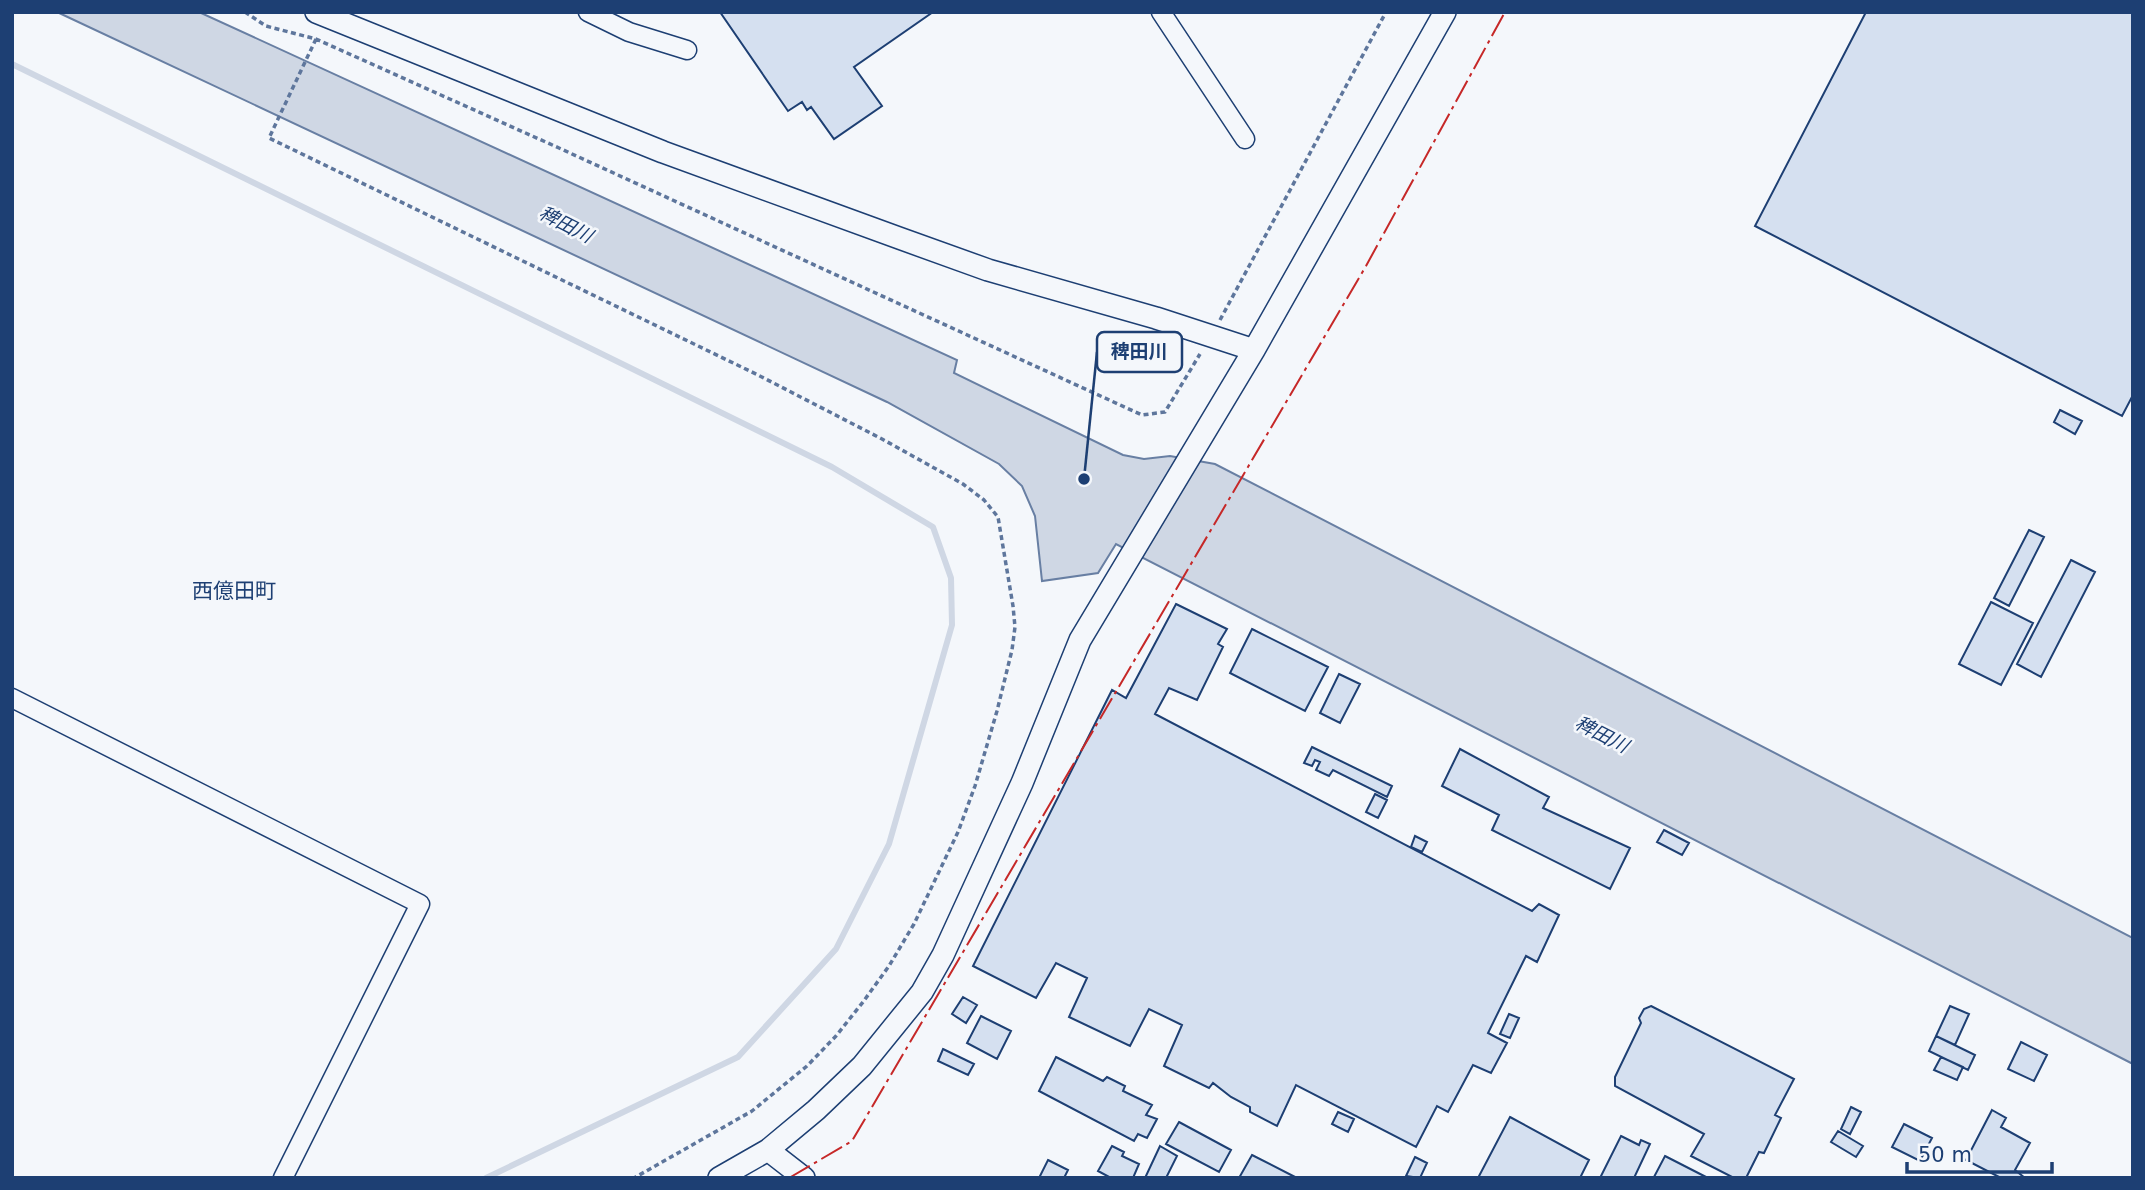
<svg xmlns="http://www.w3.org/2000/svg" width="2145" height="1190" viewBox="0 0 2145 1190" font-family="'DejaVu Sans','Noto Sans JP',sans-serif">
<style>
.water{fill:#cfd7e4;stroke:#687fa3;stroke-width:2}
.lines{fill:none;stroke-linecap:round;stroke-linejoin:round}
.stream{stroke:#cfd7e4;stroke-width:6}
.building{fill:#d5e0f0;stroke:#1d3f73;stroke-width:2}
.minor-casing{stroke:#1d3f73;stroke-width:21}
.tertiary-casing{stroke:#1d3f73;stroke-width:24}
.path{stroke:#5e769c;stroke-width:3.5;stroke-dasharray:5 3.5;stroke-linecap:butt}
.minor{stroke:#f4f7fb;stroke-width:18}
.tertiary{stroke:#f4f7fb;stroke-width:21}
.power{stroke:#c62828;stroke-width:2;stroke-dasharray:24 5 3.5 5;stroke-linecap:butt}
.labels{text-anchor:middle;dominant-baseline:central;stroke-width:5;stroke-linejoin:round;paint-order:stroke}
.water-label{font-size:19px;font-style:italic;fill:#1d3f73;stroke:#f4f7fb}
.quarter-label{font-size:21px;fill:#1d3f73;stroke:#f4f7fb}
.leader{fill:none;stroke:#1d3f73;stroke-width:2.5}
.callout-dot{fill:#1d3f73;stroke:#f4f7fb;stroke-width:2.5}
.callout{fill:#f4f7fb;stroke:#1d3f73;stroke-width:2.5}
.callout-label{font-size:19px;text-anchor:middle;font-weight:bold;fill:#1d3f73}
</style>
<rect width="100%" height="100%" fill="#f4f7fb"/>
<!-- water -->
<path class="water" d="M57 12H199L957 360 954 373 1123 455 1144 459 1170 456 1215 464 2133 938V1064L1116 544 1098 573 1042 581 1035 516 1022 486 999 464 887 402Z"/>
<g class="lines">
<!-- stream -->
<path class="stream" d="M12 64 832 467 933 527 951 578 952 625 889 844 836 949 738 1057 486 1178"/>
</g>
<!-- building -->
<path class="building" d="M720 12H933L854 67 882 106 834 139 811 107 807 110 802 102 788 111Z
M1866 12H2133V395L2122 416 1755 226Z
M2060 410 2082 421 2075 434 2054 422Z
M2029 530 2044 537 2009 606 1994 598Z
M2071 560 2095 572 2041 677 2017 664Z
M1991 602 2033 623 2001 685 1959 664Z
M1176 604 1227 629 1218 644 1223 647 1197 700 1169 688 1155 714 1532 911 1539 904 1559 915 1537 962 1526 956 1488 1033 1507 1043 1491 1073 1473 1065 1448 1112 1437 1106 1416 1147 1296 1085 1277 1126 1250 1112V1107L1231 1097 1213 1083 1209 1088 1164 1066 1182 1025 1149 1009 1130 1046 1069 1017 1087 978 1056 963 1036 998 973 966 1112 690 1126 698Z
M1252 629 1328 667 1305 711 1230 673Z
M1339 674 1360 684 1340 723 1320 713Z
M1312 747 1392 786 1387 797 1333 770 1329 776 1316 770 1320 762 1315 760 1312 766 1304 763Z
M1460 749 1549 797 1543 808 1630 848 1610 889 1492 830 1499 815 1442 786Z
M1375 794 1387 800 1378 818 1366 812Z
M1664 830 1689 843 1682 855 1657 842Z
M1415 836 1427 842 1422 852 1411 847Z
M963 997 977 1005 966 1023 952 1014Z
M1651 1006 1794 1079 1775 1115 1781 1118 1764 1153 1759 1152 1746 1178H1734L1691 1156 1704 1134 1615 1086V1077L1641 1023 1639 1018 1644 1009Z
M1950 1006 1969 1014 1955 1045 1936 1036Z
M1509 1014 1519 1018 1510 1038 1500 1034Z
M981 1016 1011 1031 997 1059 967 1043Z
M1936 1036 1975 1055 1968 1070 1929 1051Z
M2021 1042 2047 1055 2034 1081 2008 1069Z
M943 1049 974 1064 968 1075 938 1061Z
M1056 1057 1103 1081 1107 1077 1125 1086 1123 1091 1152 1105 1146 1115 1157 1119 1147 1138 1138 1134 1134 1141 1039 1091Z
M1941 1057 1963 1067 1957 1080 1934 1070Z
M1851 1107 1861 1112 1850 1134 1841 1129Z
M1992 1110 2006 1118 2001 1127 2030 1143 2015 1170 2025 1178H2001L1966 1160Z
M1338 1112 1354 1119 1348 1132 1332 1124Z
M1510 1117 1589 1160 1580 1178H1478Z
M1179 1122 1231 1150 1219 1172 1166 1144Z
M1904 1124 1932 1138 1920 1161 1892 1147Z
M1838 1131 1863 1146 1856 1157 1831 1142Z
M1621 1136 1639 1145 1641 1140 1650 1144 1634 1178H1600Z
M1112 1146 1124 1152 1122 1156 1139 1164 1133 1178H1111L1098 1171Z
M1160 1146 1177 1156 1166 1178H1145Z
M1252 1155 1297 1178H1239Z
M1665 1156 1708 1178 1654 1177Z
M1415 1157 1427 1163 1420 1178 1406 1176Z
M1048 1160 1068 1170 1064 1178H1039Z"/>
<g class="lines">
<defs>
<path id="minor" d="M588 12 629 32 687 50
M1161 12 1245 139
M12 698 420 904 283 1178"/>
<path id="tertiary" d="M316 12 663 152 899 238 988 270 1156 318 1254 350
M768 1150 804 1178
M719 1178 768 1150 816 1110 862 1066 922 992 943 955 1022 783 1080 640 1254 350 1445 12"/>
</defs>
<!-- minor casing -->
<use href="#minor" class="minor-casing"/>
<!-- tertiary casing -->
<use href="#tertiary" class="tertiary-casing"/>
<!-- path -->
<path class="path" d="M245 12 266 26 316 39 559 148 1142 415 1165 412 1200 354
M316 39 269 138 758 375 882 439 963 484 984 500 998 517 1013 606 1015 627 1012 650 997 711 975 786 958 832 914 924 889 966 863 1002 836 1036 807 1066 752 1111 634 1178
M1220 320 1386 12"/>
<!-- minor -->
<use href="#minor" class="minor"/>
<!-- tertiary -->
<use href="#tertiary" class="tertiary"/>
<!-- power -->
<path class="power" d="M789 1178 852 1141 1366 266 1505 12"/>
</g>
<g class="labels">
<!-- water labels -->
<g class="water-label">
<text transform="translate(566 224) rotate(27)">稗田川</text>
<text transform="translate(1602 734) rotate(27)">稗田川</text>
</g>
<!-- quarter labels -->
<g class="quarter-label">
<text x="234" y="591">西億田町</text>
</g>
</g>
<!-- callouts -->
<path class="leader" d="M1084 479L1097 352"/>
<circle class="callout-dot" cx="1084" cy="479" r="7"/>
<rect class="callout" x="1097" y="332" width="85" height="40" rx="7"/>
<g class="callout-label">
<text x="1139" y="358">稗田川</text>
</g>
<!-- border -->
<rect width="2145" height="1190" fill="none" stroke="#1d3f73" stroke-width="28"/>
<!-- scale -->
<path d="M1907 1162v10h145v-10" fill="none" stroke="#1d3f73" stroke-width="3.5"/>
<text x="1918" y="1162" font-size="21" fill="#1d3f73" stroke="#f4f7fb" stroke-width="5" paint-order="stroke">50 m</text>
</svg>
